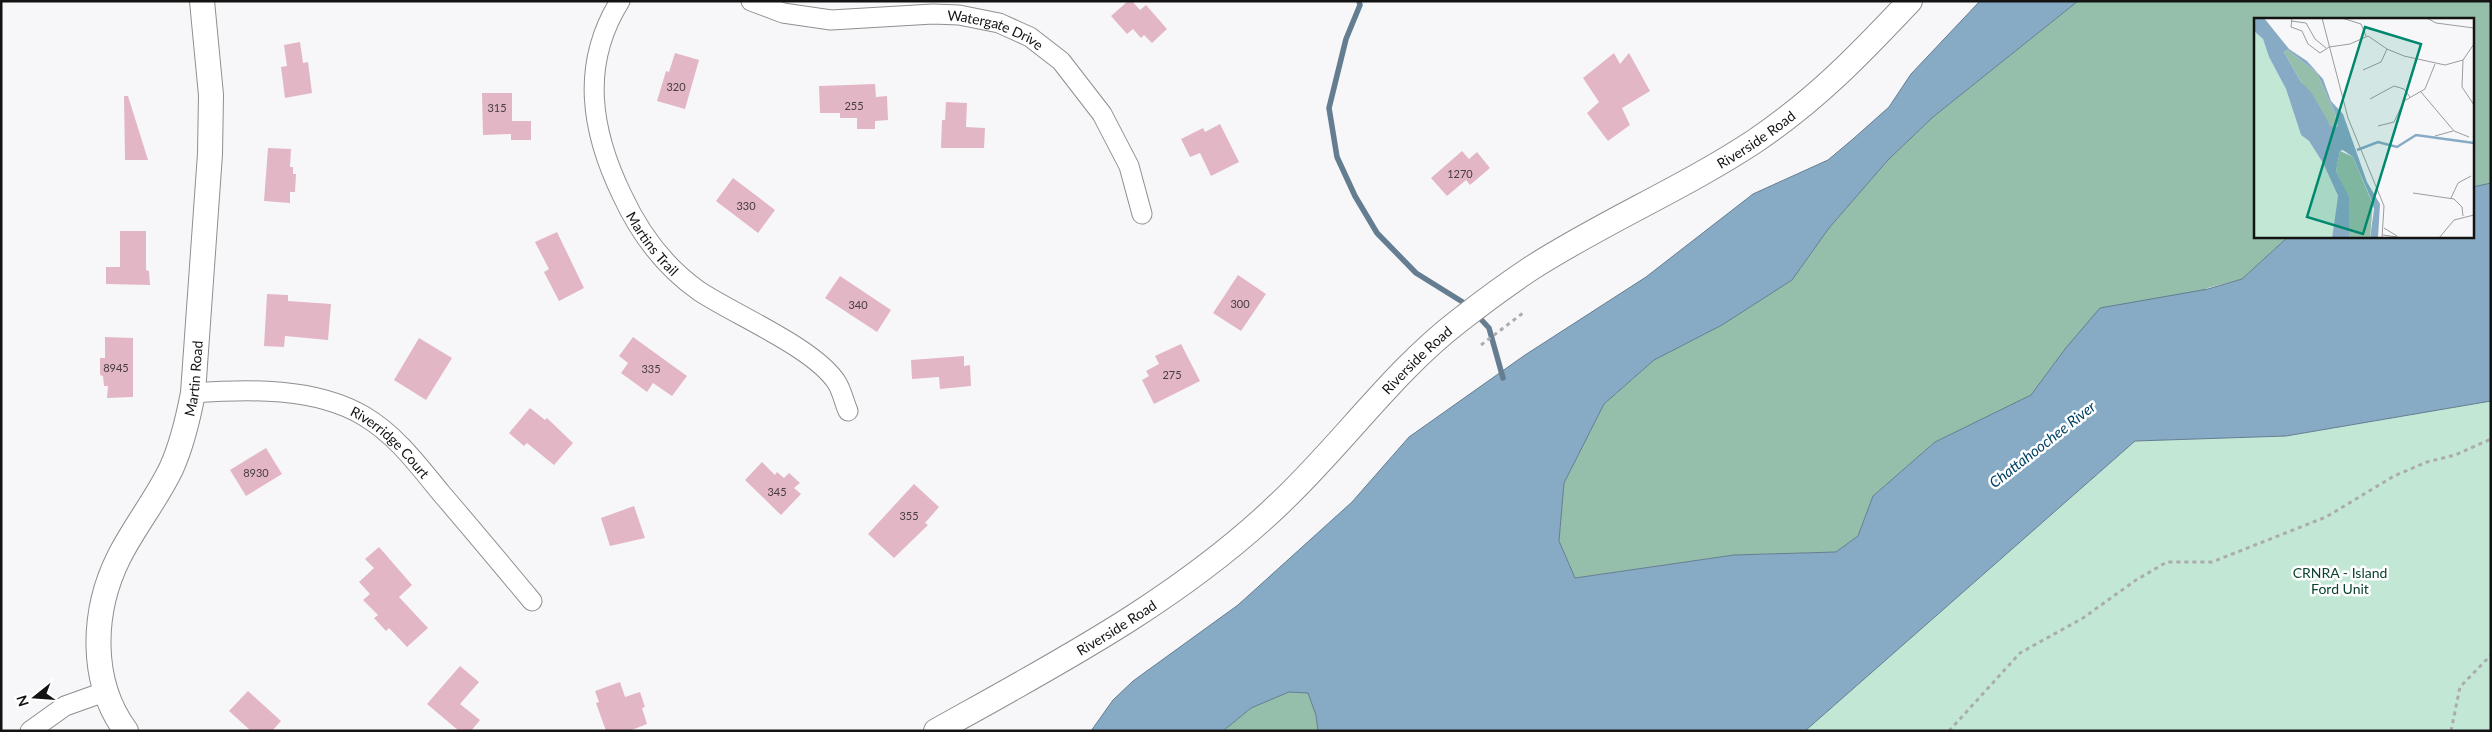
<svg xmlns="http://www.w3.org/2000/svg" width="2492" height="732" viewBox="0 0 2492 732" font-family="Lato,sans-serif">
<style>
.green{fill:#c3e7d5}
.forest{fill:#95bfaa}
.water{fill:#87aac5;stroke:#647d90}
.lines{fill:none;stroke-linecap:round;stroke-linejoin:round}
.stream{stroke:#647d90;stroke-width:5.5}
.building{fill:#e3b6c5}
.minor-casing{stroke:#8f8f91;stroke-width:21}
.tertiary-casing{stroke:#8f8f91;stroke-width:26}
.path{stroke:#acacad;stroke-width:3;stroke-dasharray:4 4;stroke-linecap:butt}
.minor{stroke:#fff;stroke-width:19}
.tertiary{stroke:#fff;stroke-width:24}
.labels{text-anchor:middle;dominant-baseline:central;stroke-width:5;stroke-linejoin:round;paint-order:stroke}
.number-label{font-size:11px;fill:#473c40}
.street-label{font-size:14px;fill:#131313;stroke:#fff}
.park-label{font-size:14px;fill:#0a432e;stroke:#fff}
.water-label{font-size:15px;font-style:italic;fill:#004266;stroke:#fff}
.inset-river{fill:none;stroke:#87aac5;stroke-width:2.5}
.inset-road{fill:none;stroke:#9c9c9d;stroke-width:1}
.view{fill:#00886e;fill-opacity:0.15;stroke:#00886e;stroke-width:2.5}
.inset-edge{fill:none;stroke:#131313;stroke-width:2.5}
</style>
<rect width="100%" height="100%" fill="#f7f7f9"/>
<!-- green -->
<path class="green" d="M2491 401V731H1805L2135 441 2286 436Z"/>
<!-- forest -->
<path class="forest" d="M2078 1H2491V183L2473 187V19H2256V236H2289L2242 279 2208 288 2065 349 2031 395 1935 442 1873 496 1858 536 1836 552 1734 555 1575 578 1559 541 1564 483 1604 404 1654 360 1722 325 1792 280 1829 228 1888 160 1933 117Z
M1289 692H1308L1316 715 1318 731H1223L1251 708Z"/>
<!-- water -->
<path class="water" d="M1980 1H2078L1933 117 1888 160 1829 228 1792 280 1722 325 1654 360 1604 404 1564 483 1559 541 1575 578 1734 555 1836 552 1858 536 1873 496 1935 442 2031 395 2065 349 2100 308 2208 289 2242 279 2289 236H2473V187L2491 183V401L2286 436 2135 441 1805 731H1318L1316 715 1308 693 1289 692 1251 708 1223 731H1091L1113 700 1133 681 1238 605 1352 502 1409 437 1525 355 1646 277 1753 194 1828 160 1853 139 1889 107 1911 74Z"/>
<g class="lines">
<!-- stream -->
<path class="stream" d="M1359 1 1360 5 1346 39 1329 108 1337 157 1355 196 1377 233 1416 273 1469 306
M1477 315 1489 328 1503 378"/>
</g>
<!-- building -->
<path class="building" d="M1128 1H1132L1140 10 1146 5 1167 29 1152 43 1144 35 1141 38 1133 29 1127 34 1111 16Z
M300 42 303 63 308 62 312 93 285 98 281 67 287 66 284 45Z
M675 53 699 60 685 109 657 101 666 71 669 72Z
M1614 53 1620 64 1629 53 1650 91 1622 108 1630 125 1608 141 1587 113 1599 102 1583 78Z
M875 84 876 97 887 96 888 120 875 121V129H857V118H840V113H820L819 86Z
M482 93H512V121H531V140H511V134L483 135Z
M124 96H128L148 160H125Z
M946 102 967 103 966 127 985 128 984 148H941L942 120H945Z
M1220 124 1239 162 1211 176 1200 153 1190 157 1181 139 1203 128 1205 132Z
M268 148 291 149 290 167H293V174H296L295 192H290V203L264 201Z
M1462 151 1469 159 1477 152 1490 168 1470 185 1466 180 1447 196 1431 178Z
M733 178 775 210 758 233 716 201Z
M120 231H146V270L149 271 150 285 106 284V267H120Z
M557 232 584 288 559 301 544 272 549 269 535 242Z
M1238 275 1266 294 1241 331 1213 313Z
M840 276 891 310 877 332 825 298Z
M267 294 288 295V301L331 304 328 340 285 336 284 347 264 346Z
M105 337 133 338V397L107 398 108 386H104L103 376 100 375V358H105Z
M633 337 687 376 672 396 653 383 647 392 621 373 628 363 619 356Z
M419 338 452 358 426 400 394 380Z
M1181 344 1200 381 1154 404 1142 380 1149 376 1146 371 1159 364 1155 356Z
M964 356V366L970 365 971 386 940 389 939 377 912 379 911 360Z
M530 408 545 420 547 418 573 443 554 465 527 443 524 446 509 433Z
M266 448 282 474 246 496 230 470Z
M762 462 775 475 777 472 784 478 789 473 800 483 794 488 801 494 781 515 745 480Z
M914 484 939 507 925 523 928 525 894 558 868 534Z
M634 506 645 538 610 546 601 518Z
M379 547 412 585 399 597 428 628 407 647 389 628 386 631 374 618 378 615 363 600 370 594 359 582 374 568 365 559Z
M460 666 479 682 460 704 480 720 471 731H459L427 704Z
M620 682 625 697 640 692 645 707 642 708 647 724 629 731H606L596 703 599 702 595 691Z
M248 691 281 721 272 731H251L229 711Z"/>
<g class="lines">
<defs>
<g id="minor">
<path id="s1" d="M620 1C580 65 591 131 622 195 639 232 665 267 699 291 735 315 815 348 837 383 842 391 844 402 848 411"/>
<path id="s2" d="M751 1 783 13 831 20 933 14 959 15 999 23 1030 37 1061 61 1102 114 1129 166 1142 214"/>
<path id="s3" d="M193 393C249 389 315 387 364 416 396 435 418 465 441 493 472 529 502 565 532 601"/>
<path d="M30 731 65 706 107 691"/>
</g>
<g id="tertiary">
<path id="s4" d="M126 731C89 681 92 611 119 557 134 527 156 500 171 469 182 445 188 419 193 393L210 154 211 95 202 1"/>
<path id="s5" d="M936 731C1056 664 1179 600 1279 504 1342 445 1392 372 1460 320 1483 302 1506 285 1530 269 1601 223 1684 188 1755 141 1817 99 1859 55 1910 1"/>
</g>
</defs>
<!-- minor casing -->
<use href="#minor" class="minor-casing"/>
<!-- tertiary casing -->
<use href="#tertiary" class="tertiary-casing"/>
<!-- path -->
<path class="path" d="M1481 345 1523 313
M1949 731 2020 653 2083 618 2136 580 2167 562H2212L2326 517 2394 476 2427 462 2455 455 2491 439
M2451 731 2460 687 2491 655"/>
<!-- minor -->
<use href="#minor" class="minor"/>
<!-- tertiary -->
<use href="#tertiary" class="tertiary"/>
</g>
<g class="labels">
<!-- number labels -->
<g class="number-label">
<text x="676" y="86">320</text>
<text x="854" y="105">255</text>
<text x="497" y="107">315</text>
<text x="1460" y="173">1270</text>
<text x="746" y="205">330</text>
<text x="1240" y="303">300</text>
<text x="858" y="304">340</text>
<text x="116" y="367">8945</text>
<text x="651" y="368">335</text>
<text x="1172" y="374">275</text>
<text x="256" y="472">8930</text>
<text x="777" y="491">345</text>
<text x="909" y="515">355</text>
</g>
<!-- street labels -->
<g class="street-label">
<text stroke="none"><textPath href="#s2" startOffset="250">Watergate Drive</textPath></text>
<text stroke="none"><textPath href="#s5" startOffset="1018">Riverside Road</textPath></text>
<text stroke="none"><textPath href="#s1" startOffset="261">Martins Trail</textPath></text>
<text stroke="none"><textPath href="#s5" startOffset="612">Riverside Road</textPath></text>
<text stroke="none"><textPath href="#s4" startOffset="379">Martin Road</textPath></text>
<text stroke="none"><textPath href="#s3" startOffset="212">Riverridge Court</textPath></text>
<text stroke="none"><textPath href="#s5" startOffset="208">Riverside Road</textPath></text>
</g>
<!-- park labels -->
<g class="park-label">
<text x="2340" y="572">CRNRA - Island<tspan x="2340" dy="16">Ford Unit</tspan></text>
</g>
<!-- water labels -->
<g class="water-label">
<text transform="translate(2042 444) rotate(-38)">Chattahoochee River</text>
</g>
</g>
<!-- overview -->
<g transform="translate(2254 18)">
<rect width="220" height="220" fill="#f7f7f9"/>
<path d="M0 13 9 21 15 39 32 71 47 117 55 123 69 145 84 179 78 220H0Z" fill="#c3e7d5"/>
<path d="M34 32 63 55 81 95 84 109 76 107 47 64 30 34ZM86 133 99 139 119 187 116 220H95L94 179 82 153Z" fill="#95bfaa"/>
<path d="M0 0H10L35 31 53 43 69 61 77 83 89 96 113 164 126 186 124 220H116L120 191 117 181 99 139 89 132 86 133 82 153 95 179V220H78L84 178 69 145 55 123 47 117 32 71 15 39 9 21 0 13ZM34 32 63 55 81 95 84 109 76 107 57 74 47 64 30 34Z" fill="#87aac5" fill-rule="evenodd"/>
<path class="inset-river" d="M103 132 124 124 143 129 162 117 220 125"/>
<path class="inset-road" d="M38 0 37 9 48 13 54 26 66 35 75 29 96 26 114 18 133 31 150 38 191 47 209 42 220 26M68 0 94 100 130 188 128 220M88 0 107 6 112 18M173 0 182 5 220 10M37 3 52 5 61 21 72 30M209 42 208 69 220 87M109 52 127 44 133 31M167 74 200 113 215 119M116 81 140 68 150 71 156 79M124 108 140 104 150 83 171 71 181 46M181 118 199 113M159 175 200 181 208 189 209 198M197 180 204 165 217 158M130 210 143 218M129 217 150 220M185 220 200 202 220 197"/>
<path class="view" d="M111 9 167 26 109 216 53 199Z"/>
<rect width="220" height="220" class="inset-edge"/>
</g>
<!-- border -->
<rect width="2492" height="732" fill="none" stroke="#131313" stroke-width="5"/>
<!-- north arrow -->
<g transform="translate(35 697) rotate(253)" stroke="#ffffff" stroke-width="4" paint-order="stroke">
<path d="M0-4L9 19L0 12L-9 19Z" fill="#131313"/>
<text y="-8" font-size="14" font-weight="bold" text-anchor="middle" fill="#131313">N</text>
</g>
</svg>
